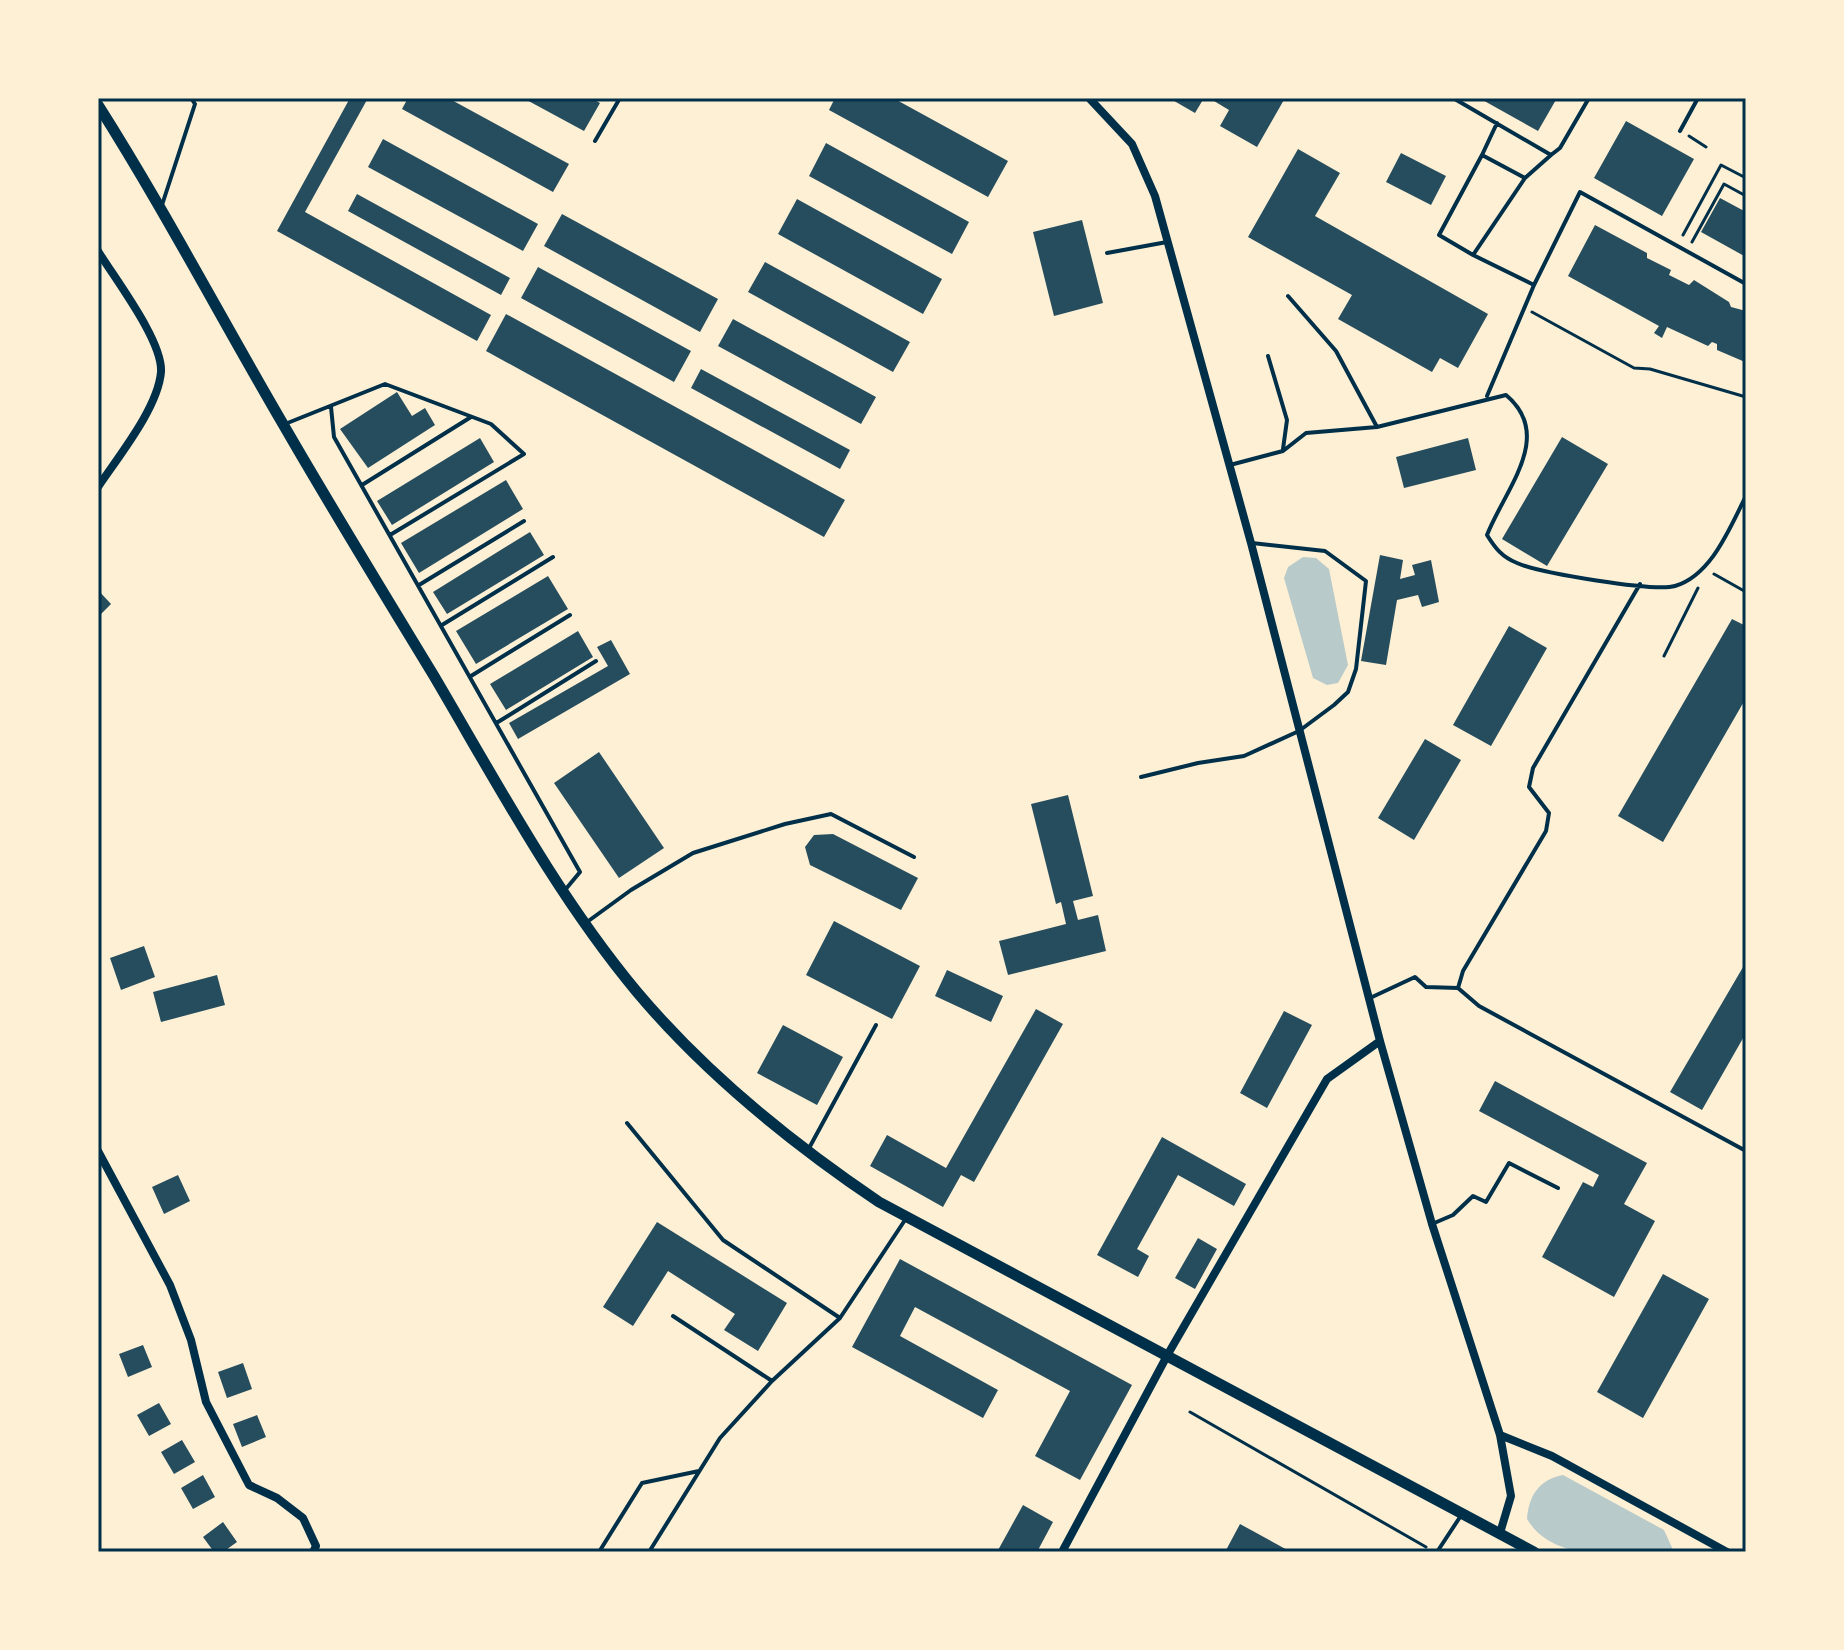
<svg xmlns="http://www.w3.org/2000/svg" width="1844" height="1650" viewBox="0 0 1844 1650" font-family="'Nunito Sans',sans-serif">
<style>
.green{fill:#b9caca}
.building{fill:#264d5e}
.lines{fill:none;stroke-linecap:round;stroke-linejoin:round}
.path{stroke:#003049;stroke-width:3}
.service{stroke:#003049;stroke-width:4}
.minor{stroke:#003049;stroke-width:8}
.tertiary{stroke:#003049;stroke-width:11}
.neatline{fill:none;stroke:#003049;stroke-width:3}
</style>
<rect width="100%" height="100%" fill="#fdf0d5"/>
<!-- green -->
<path class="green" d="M1303 557 1316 558 1329 569 1348 665 1338 683 1327 685 1313 678 1284 578 1288 567Z
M1563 1475 1664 1530 1674 1552C1626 1552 1555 1566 1527 1519 1529 1495 1539 1480 1563 1475Z"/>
<!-- building -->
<path class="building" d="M350 98H368L305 212 491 315 477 341 277 231Z
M408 98H448L569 164 553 192 402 109Z
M523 98H591L600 103 584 131Z
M835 98H893L1008 161 988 197 829 110Z
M1169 98H1204L1195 113Z
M1209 98H1285L1257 147 1220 126 1229 110Z
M1479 98H1557L1538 131Z
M1626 121 1694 159 1662 216 1594 178Z
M383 139 538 224 523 251 368 167Z
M826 143 969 222 952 254 809 176Z
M1298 149 1340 173 1315 216 1488 314 1458 368 1440 358 1432 372 1338 319 1352 295 1248 237Z
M1401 153 1446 176 1431 205 1386 182Z
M357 194 510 278 501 295 348 211Z
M1720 198 1746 212V257L1701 232Z
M797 199 942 279 923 314 778 234Z
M562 214 718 299 700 332 544 246Z
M1082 220 1103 303 1054 316 1033 232Z
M1595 225 1647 253V258L1671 270 1669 275 1689 285 1694 280 1729 302 1731 307 1746 311 1745 362 1717 350V344L1712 342 1708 346 1667 327 1662 338 1654 333 1659 326 1568 276Z
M765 262 910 342 893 372 748 292Z
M538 267 691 351 674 382 521 298Z
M506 314 845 500 824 537 486 351Z
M733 319 876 397 861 424 718 346Z
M701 369 850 450 840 469 691 388Z
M397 392 412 416 425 408 435 425 368 468 340 429Z
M1562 437 1608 464 1547 566 1502 539Z
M480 438 494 462 392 525 377 501Z
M1468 438 1476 470 1404 488 1396 457Z
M506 480 523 509 419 573 401 543Z
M530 532 544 555 447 614 433 592Z
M1380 555 1403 560 1400 579 1415 575 1412 565 1431 560 1439 602 1422 607 1418 595 1397 600 1386 665 1361 661Z
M548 576 568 609 476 664 456 631Z
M98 590 111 604 98 617Z
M1732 619 1746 626V698L1663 842 1618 816Z
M1509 626 1547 648 1491 746 1453 725Z
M578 631 593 657 506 710 490 684Z
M611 640 630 674 518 739 509 723 608 666 597 647Z
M1425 739 1461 760 1414 840 1378 818Z
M599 752 664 848 619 878 554 783Z
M1068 795 1093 896 1073 901 1078 920 1098 915 1106 951 1008 975 999 941 1066 924 1061 902 1056 904 1031 804Z
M833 834 918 878 901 910 810 865 805 847 814 835Z
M834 921 920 966 892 1019 806 975Z
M144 946 155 977 121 990 110 958Z
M1746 962V1033L1702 1110 1670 1092Z
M947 970 1003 996 991 1022 935 996Z
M217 975 225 1005 161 1022 153 992Z
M1036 1009 1063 1024 974 1182 961 1175 943 1207 870 1166 887 1135 946 1168Z
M1284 1011 1312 1025 1267 1108 1240 1093Z
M783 1025 843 1057 817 1105 757 1073Z
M1495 1081 1647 1163 1624 1204 1655 1221 1614 1297 1542 1257 1583 1182 1593 1187 1599 1175 1479 1111Z
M1162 1137 1246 1184 1234 1206 1178 1175 1137 1249 1149 1256 1138 1277 1097 1255Z
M178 1175 190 1201 164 1214 152 1187Z
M657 1222 787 1303 758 1351 724 1330 735 1314 668 1271 633 1326 603 1307Z
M1198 1238 1217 1249 1195 1289 1175 1278Z
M900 1259 1132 1385 1080 1480 1035 1456 1070 1391 915 1307 900 1336 998 1390 983 1418 852 1347Z
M1663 1274 1709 1299 1643 1418 1597 1392Z
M143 1345 152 1367 128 1377 119 1354Z
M243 1363 252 1389 227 1398 218 1372Z
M159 1403 171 1424 149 1436 137 1415Z
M257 1415 266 1437 242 1447 233 1424Z
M182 1440 195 1462 174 1474 161 1452Z
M203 1475 215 1497 193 1509 181 1488Z
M1023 1505 1053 1522 1037 1552H997Z
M223 1522 237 1542 223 1552H214L203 1537Z
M1240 1524 1291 1552H1225Z"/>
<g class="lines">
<!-- path -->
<path class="path" d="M1689 136 1706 147
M1683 235 1721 165 1746 178
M1692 242 1724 184 1746 196
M1532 312 1634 368 1650 369 1746 397
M1714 574 1746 592
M1664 656 1698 588
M1190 1412 1426 1547"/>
<!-- service -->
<path class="service" d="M1453 98 1551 155 1560 148 1589 98
M1680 131 1698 98
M595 141 620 98
M1482 155 1497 123
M1525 178 1551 155
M162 205 195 104 191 98
M1107 253 1167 242
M1473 255 1439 235 1482 155 1525 178 1473 255 1534 285
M1288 296 1336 351 1377 427
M1268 356 1287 420 1283 449
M1487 396 1534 285 1580 192 1746 284
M331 407 334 437 580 872 565 890
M285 424 385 384 491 424 524 454 390 535
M1230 465 1283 451 1306 433 1377 427 1506 395C1555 436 1505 489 1487 535 1495 548 1502 557 1517 563 1539 573 1654 592 1675 586 1712 575 1730 527 1746 496
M362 485 471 417
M1640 584 1533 768 1529 787 1549 813 1546 831 1463 971 1458 988 1479 1006 1746 1151
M419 585 524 521
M442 625 553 557
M471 676 570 615
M498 722 596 661
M1141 777 1198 763 1244 756 1299 731 1334 705 1348 692 1356 669 1366 581 1325 551 1252 543
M587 922 631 890 693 853 785 824 831 814 914 857
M1370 998 1415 977 1426 987 1458 988
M627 1123 723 1240 840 1318
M808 1150 876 1025
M1432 1224 1453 1215 1473 1196 1486 1202 1509 1163 1558 1188
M673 1316 772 1381
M599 1552 642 1483 699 1471
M649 1552 720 1438 772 1381 840 1318 905 1220
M1437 1552 1462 1514"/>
<!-- minor -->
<path class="minor" d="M1089 98 1132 144 1155 196 1251 543 1380 1041 1432 1224 1500 1435 1511 1496 1500 1533
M98 251C115 279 163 341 161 372 158 408 118 457 98 487
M98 1151 170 1285 191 1340 206 1402 249 1485 277 1498 303 1518 316 1546 313 1552
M1500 1435 1552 1456 1727 1552
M1062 1552 1168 1354 1327 1079 1380 1041"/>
<!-- tertiary -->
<path class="tertiary" d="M98 105C164 209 221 318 283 424 332 509 383 592 434 676 497 783 557 896 637 992 706 1074 790 1142 879 1202L1534 1552"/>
</g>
<!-- border -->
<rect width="1844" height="1650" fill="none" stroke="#fdf0d5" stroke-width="200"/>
<rect x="100" y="100" width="1644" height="1450" class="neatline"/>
</svg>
